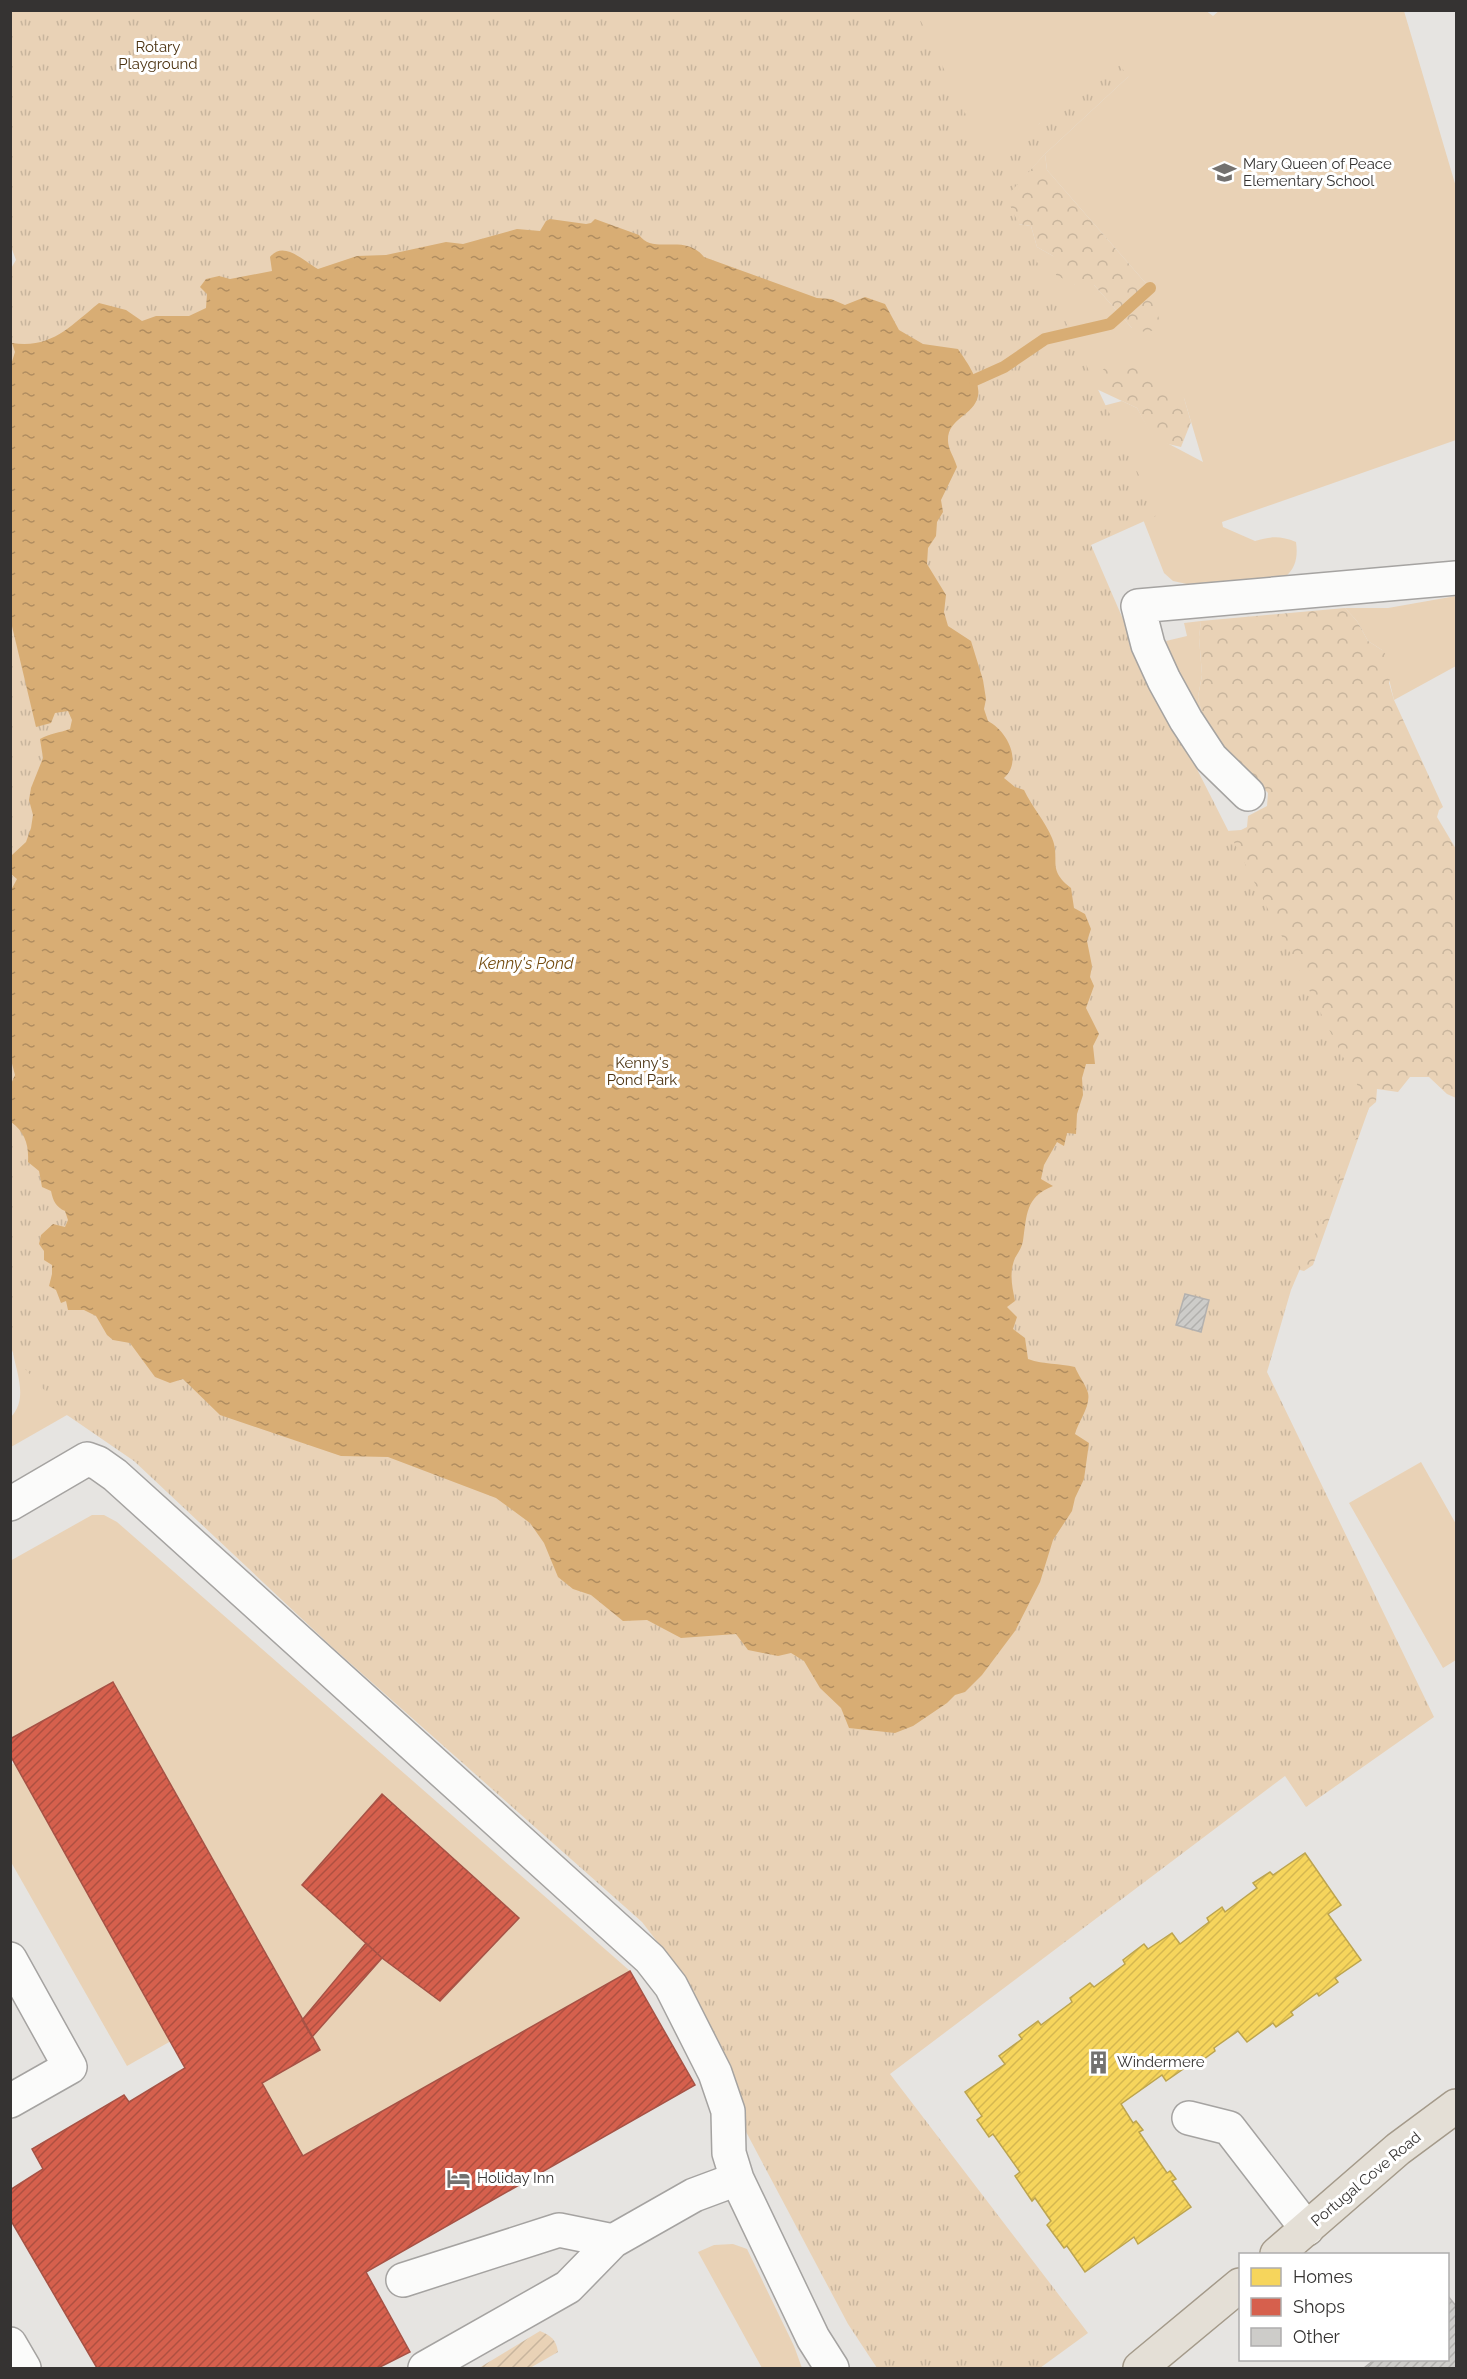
<svg xmlns="http://www.w3.org/2000/svg" width="1467" height="2379" viewBox="0 0 1467 2379" font-family="Raleway,sans-serif">
<style>
.grass{fill:#e9d2b6;fill-rule:evenodd}
.forest{fill:url(#forest-crowns)}
.park{fill:url(#park-tufts)}
.garden{fill:url(#garden-furrows)}
.water{fill:url(#water-ripples)}
.homes{fill:url(#homes-hatch);stroke:#bca44f;stroke-width:1.5}
.shops{fill:url(#shops-hatch);stroke:#a65245;stroke-width:1.5}
.lines{fill:none;stroke-linecap:round;stroke-linejoin:round}
.stream{stroke:#d8ad74;stroke-width:12}
.building{fill:url(#building-hatch);stroke:#b3b1af;stroke-width:1.5}
.minor-casing{stroke:#a5a3a1;stroke-width:36}
.major-casing{stroke:#a49a8a;stroke-width:36}
.minor{stroke:#fbfbfa;stroke-width:33}
.major{stroke:#e4dfd6;stroke-width:33}
.labels{text-anchor:middle;dominant-baseline:central;stroke-width:6;stroke-linejoin:round;paint-order:stroke}
.park-label{font-size:15px;fill:#4c3311;stroke:#fff}
.poi-label{font-size:15px;fill:#353332;stroke:#fff;text-anchor:start}
.street-label{font-size:15px;fill:#353332;stroke:#fff}
.water-label{font-size:16px;font-style:italic;fill:#744c0f;stroke:#fff}
</style>
<defs>
<pattern id="forest-crowns" width="20" height="18" patternUnits="userSpaceOnUse" patternTransform="scale(1.5)"><rect width="20" height="18" fill="#e9d2b6"/><path d="M2 6a3 3 0 1 1 6 0M12 15a3 3 0 1 1 6 0" fill="none" stroke="#c8b59d"/></pattern>
<pattern id="park-tufts" width="24" height="20" patternUnits="userSpaceOnUse" patternTransform="scale(1.5)"><rect width="24" height="20" fill="#e9d2b6"/><path d="M3 7l-1-3M5 7V3M7 7l1-3M15 17l-1-3M17 17v-4M19 17l1-3" fill="none" stroke="#c8b59d"/></pattern>
<pattern id="garden-furrows" width="10" height="10" patternUnits="userSpaceOnUse" patternTransform="scale(1.5)"><rect width="10" height="10" fill="#e9d2b6"/><path d="M-1 1l2-2M0 10L10 0M9 11l2-2" fill="none" stroke="#c8b59d"/></pattern>
<pattern id="water-ripples" width="26" height="14" patternUnits="userSpaceOnUse" patternTransform="scale(1.5)"><rect width="26" height="14" fill="#d8ad74"/><path d="M2 4q2-2 4 0t4 0M15 11q2-2 4 0t4 0" fill="none" stroke="#b08d60"/></pattern>
<pattern id="homes-hatch" width="6" height="6" patternUnits="userSpaceOnUse" patternTransform="scale(1.5)"><rect width="6" height="6" fill="#f6d55c"/><path d="M-1 1l2-2M0 6l6-6M5 7l2-2" fill="none" stroke="#d4b750"/></pattern>
<pattern id="shops-hatch" width="6" height="6" patternUnits="userSpaceOnUse" patternTransform="scale(1.5)"><rect width="6" height="6" fill="#d6604d"/><path d="M-1 1l2-2M0 6l6-6M5 7l2-2" fill="none" stroke="#ae5041"/></pattern>
<pattern id="building-hatch" width="6" height="6" patternUnits="userSpaceOnUse" patternTransform="scale(1.5)"><rect width="6" height="6" fill="#cdccc9"/><path d="M-1 1l2-2M0 6l6-6M5 7l2-2" fill="none" stroke="#b1b0ad"/></pattern>
</defs>
<rect width="100%" height="100%" fill="#e6e4e1"/>
<!-- grass -->
<path class="grass" d="M222 10H1205L1213 16 1220 10 1404 11 1456 187V440L1222 522 1223 527 1255 541C1271 536 1281 536 1296 542 1298 556 1296 568 1285 577L1187 584 1173 581 1164 573 1099 407 1122 401 1137 408 1152 435 1203 462 1184 398 1090 386ZM1129 76 1045 154 1047 170 1150 288 1132 328 1094 285H1075L1053 256 1037 247 1031 226 1011 223 1039 124Z
M1456 596V666L1394 700 1382 650 1368 641 1357 621 1345 608H1388Z
M1201 621 1199 637 1202 675 1198 697 1203 718 1199 715 1175 667 1166 641 1187 636 1184 623Z
M13 1353 71 1417 67 1415 11 1447V1417C28 1399 17 1374 13 1353Z
M1421 1462 1456 1524V1660L1443 1668 1349 1503Z
M92 1515H104L117 1522 630 1971 303 2156 262 2083 319 2050 312 2037 382 1958 440 2001 519 1918 382 1794 302 1884 366 1943 302 2020 113 1682 11 1739 10 1561Z
M15 1763 171 2041 127 2066 11 1862 10 1765Z
M733 2244 747 2249 794 2346 802 2368H762L698 2252 714 2245Z"/>
<!-- forest -->
<path class="forest" d="M1045 154 1047 170 1150 288 1162 329 1145 332 1132 328 1094 285H1075L1056 275 1053 256 1037 247 1031 226 1011 223 1004 198Z
M1127 365 1161 377 1184 398 1191 422 1181 447 1164 443 1151 435 1137 408 1090 386 1106 366Z
M1345 608 1357 621 1368 641 1382 650 1393 663 1389 683 1394 700 1443 807 1439 810 1437 817 1456 849V1098L1447 1094 1429 1077H1410L1398 1092 1377 1089 1376 1102 1369 1108 1313 1265 1304 1271 1288 1267 1227 831 1241 830 1247 827 1248 816 1267 806 1268 793 1215 737 1203 718 1198 697 1202 675 1199 637 1201 621Z"/>
<!-- park -->
<path class="park" d="M11 11H916L994 173 1039 124 1114 60 1129 76 1045 154 1006 197 1158 515 1091 545 1135 647 1369 1108 1291 1290 1267 1372 1434 1717 1306 1807 1285 1776 890 2074 1088 2333 1040 2368H877L848 2324 744 2128 669 1957 642 1922 332 1647 134 1461 67 1415 15 1358 10 1345V270L16 260 10 244Z"/>
<!-- garden -->
<path class="garden" d="M540 2331C551 2336 556 2339 558 2352L530 2368H479Z"/>
<!-- water -->
<path class="water" d="M550 219 586 224 591 223 595 219 639 235C654 256 684 232 704 257L817 298 831 299 845 305 865 297 885 304 899 330 923 344 958 349C966 361 981 381 978 396 974 416 947 418 948 441 948 449 955 459 957 467L941 500 943 512 937 522 936 536 928 548 927 564 946 595 944 612 948 626 971 641 983 680 986 699 984 709 988 721C1007 731 1023 761 1004 778L1015 787 1024 790C1032 807 1045 821 1052 838 1061 860 1046 869 1071 888L1074 908 1085 914 1091 929 1087 941 1092 966 1090 977 1094 986 1086 1008 1099 1034 1093 1046 1095 1064H1086L1082 1078 1083 1095 1077 1114 1076 1134 1067 1133 1064 1146 1057 1142 1044 1165 1041 1179 1053 1186C1025 1197 1027 1215 1023 1241 1022 1247 1018 1253 1015 1258 1009 1273 1012 1286 1015 1301L1007 1307 1017 1317 1013 1329 1025 1338 1028 1359C1045 1365 1058 1363 1075 1367 1078 1375 1086 1385 1088 1393 1091 1406 1078 1422 1075 1434L1089 1443 1084 1479 1075 1498 1072 1511 1053 1540 1040 1582 1015 1631 982 1675 965 1692 955 1695 947 1703 913 1726 895 1733 849 1728 841 1708 820 1688 804 1661 791 1653 778 1656 748 1650 736 1634 681 1638 647 1620 623 1621 591 1595 573 1589 558 1577 544 1543 530 1523 496 1498 388 1457 341 1456 220 1415 183 1379 170 1383 155 1377 130 1343 113 1340 107 1335 96 1316 84 1310H68L66 1301 61 1303 56 1290 49 1286 52 1274V1265L44 1260V1251L39 1244 41 1235 53 1224 65 1227 68 1220 65 1211C56 1207 53 1201 51 1191L42 1187 39 1171 28 1162C29 1145 25 1132 11 1122V1084L15 1075 10 1056V892L17 879 11 874 12 855 26 842 31 828 33 815 29 800 31 788 43 758 40 739C51 733 59 733 70 729L72 720 68 711 55 713 51 723 36 727 11 622 10 368 15 352 12 343C52 349 70 326 99 303L126 310 142 321 156 316H189L206 308 207 294 200 287 206 279 219 276 230 279 272 271 270 257C284 240 303 261 318 269L357 256 386 255 446 242 463 244 517 229 540 231 546 221Z"/>
<!-- homes -->
<path class="homes" d="M1305 1853 1341 1905 1328 1914 1361 1960 1335 1978 1338 1982 1319 1996 1317 1993 1291 2012 1293 2015 1276 2027 1273 2023 1247 2042 1238 2031 1214 2048 1215 2051 1204 2059 1202 2056 1166 2081 1162 2075 1121 2104 1133 2123 1136 2121 1143 2130 1139 2132 1167 2173 1170 2171 1176 2179 1172 2181 1191 2207 1138 2244 1134 2237 1085 2272 1067 2246 1064 2248 1047 2225 1051 2221 1035 2198 1032 2201 1015 2176 1020 2172 993 2134 989 2137 977 2120 982 2116 965 2092 1005 2064 999 2056 1022 2039 1019 2035 1038 2021 1041 2025 1072 2002 1070 1998 1090 1983 1094 1987 1125 1964 1123 1960 1144 1944 1148 1949 1172 1933 1180 1944 1209 1922 1207 1918 1222 1907 1225 1912 1257 1888 1253 1883 1270 1872 1273 1875Z"/>
<!-- shops -->
<path class="shops" d="M113 1682 320 2050 262 2083 303 2156 630 1971 695 2085 366 2272 410 2352 380 2367 381 2368H97L10 2219V2190L43 2169 32 2149 124 2095 129 2102 185 2068 10 1755V1739Z
M382 1794 519 1918 440 2001 382 1958 302 1885Z
M366 1943 382 1958 312 2037 302 2020Z"/>
<g class="lines">
<!-- stream -->
<path class="stream" d="M975 380 1004 367 1045 339 1110 324 1150 288"/>
</g>
<!-- building -->
<path class="building" d="M1185 1294 1209 1300 1201 1332 1176 1325Z
M1448 2296 1456 2306V2368H1364L1374 2360H1448Z"/>
<g class="lines">
<defs>
<path id="minor" d="M1248 794 1211 758 1186 720 1164 680 1148 645 1138 606 1456 578
M10 1504 87 1459 98 1463 115 1475 650 1959 671 1986 715 2073 728 2111 729 2153 737 2179 813 2338 832 2368
M10 1959 70 2067 10 2101
M1189 2118 1229 2128 1307 2229
M403 2280 559 2230 613 2241
M10 2344 24 2368
M425 2368 568 2287 613 2241 694 2195 737 2179"/>
<path id="major" d="M1277 2254 1398 2149 1456 2106
M1140 2368 1240 2285"/>
</defs>
<!-- minor casing -->
<use href="#minor" class="minor-casing"/>
<!-- major casing -->
<use href="#major" class="major-casing"/>
<!-- minor -->
<use href="#minor" class="minor"/>
<!-- major -->
<use href="#major" class="major"/>
</g>
<!-- icons -->
<defs>
<symbol id="school-bare" viewBox="-9 -9 18 18"><path d="M0-5L7-2L0 1L-7-2ZM-4 1L0 2.5L4 1V4Q0 6-4 4Z" fill="#73716f" stroke="#fff" stroke-width="2.5" paint-order="stroke"/></symbol>
<symbol id="building-bare" viewBox="-9 -9 18 18"><path d="M-4-6H4V6H1V3H-1V6H-4ZM-2.5-4.3h1.7v1.8h-1.7ZM.8-4.3h1.7v1.8H.8ZM-2.5-1h1.7V.8h-1.7ZM.8-1h1.7V.8H.8Z" fill="#73716f" stroke="#fff" stroke-width="2.5" paint-order="stroke"/></symbol>
<symbol id="hotel-bare" viewBox="-9 -9 18 18"><path d="M-6-4.5h1.5V1H6V5H4.5V3h-9V5H-6ZM-4 0a1.8 1.8 0 1 1 3.6 0ZM.5 0V-2.5h3Q6-2.5 6 0Z" fill="#73716f" stroke="#fff" stroke-width="2.5" paint-order="stroke"/></symbol>
</defs>
<g fill-rule="evenodd">
<use href="#school-bare" x="1208" y="156" width="33" height="33"/>
<use href="#building-bare" x="1082" y="2046" width="33" height="33"/>
<use href="#hotel-bare" x="442" y="2162" width="33" height="33"/>
</g>
<g class="labels">
<!-- park labels -->
<g class="park-label">
<text x="158" y="47">Rotary<tspan x="158" dy="17">Playground</tspan></text>
<text x="642" y="1063">Kenny's<tspan x="642" dy="17">Pond Park</tspan></text>
</g>
<!-- poi labels -->
<g class="poi-label">
<text x="1243" y="164">Mary Queen of Peace<tspan x="1243" dy="17">Elementary School</tspan></text>
<text x="1117" y="2062">Windermere</text>
<text x="477" y="2178">Holiday Inn</text>
</g>
<!-- street labels -->
<g class="street-label">
<text transform="translate(1366 2179) rotate(-40)">Portugal Cove Road</text>
</g>
<!-- water labels -->
<g class="water-label">
<text x="526" y="963">Kenny's Pond</text>
</g>
</g>
<!-- border -->
<rect width="1467" height="2379" fill="none" stroke="#353332" stroke-width="24"/>
<!-- legend -->
<rect x="1239" y="2253" width="210" height="108" fill="#ffffff" stroke="#aeadad" stroke-width="1.5"/>
<rect x="1251" y="2268" width="30" height="18" fill="#f6d55c" stroke="#aeadad" stroke-width="1.5"/>
<text x="1293" y="2283" font-size="18" fill="#353332">Homes</text>
<rect x="1251" y="2298" width="30" height="18" fill="#d6604d" stroke="#aeadad" stroke-width="1.5"/>
<text x="1293" y="2313" font-size="18" fill="#353332">Shops</text>
<rect x="1251" y="2328" width="30" height="18" fill="#cdccc9" stroke="#aeadad" stroke-width="1.5"/>
<text x="1293" y="2343" font-size="18" fill="#353332">Other</text>
</svg>
